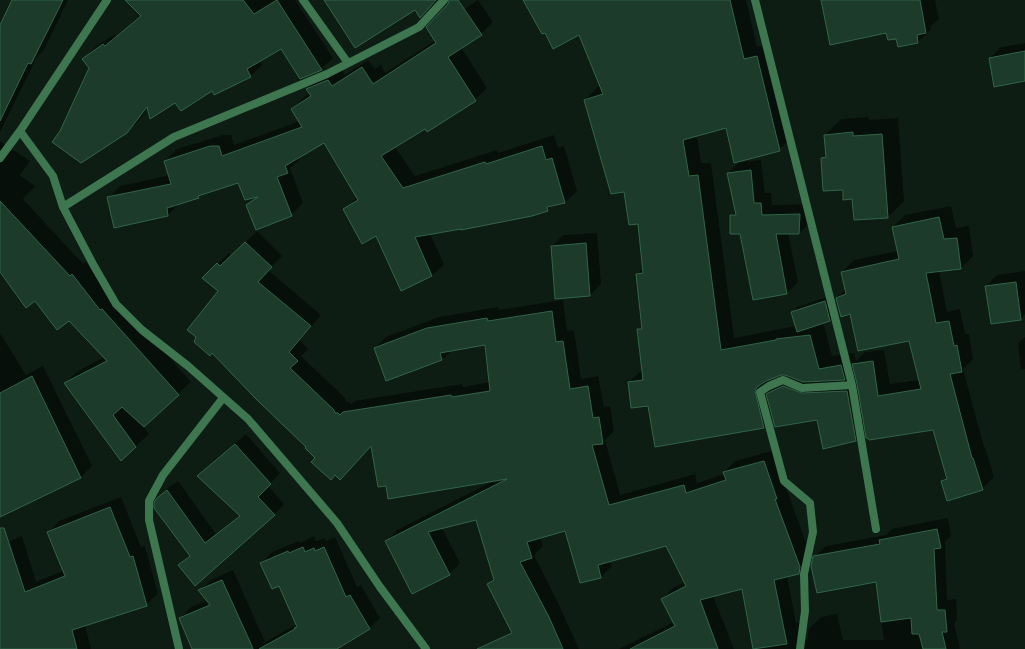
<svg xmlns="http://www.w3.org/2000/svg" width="1025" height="649" viewBox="0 0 1025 649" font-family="Karla,sans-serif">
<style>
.shadow{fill:#0007;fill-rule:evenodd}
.building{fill:#1c3b2a;stroke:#316548}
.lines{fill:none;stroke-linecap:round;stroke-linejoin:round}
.street{stroke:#3e764f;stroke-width:8}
</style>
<rect width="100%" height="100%" fill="#0e1d14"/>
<!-- shadow -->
<path class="shadow" d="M14 0H68L44 50 37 57 0 132V28Z
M127 0H295L333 58 321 69 281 47 260 60 262 65 251 76 215 94 213 90 176 101 148 108 139 121 127 132H61L90 68 84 59 95 47 115 34 116 36 141 15Z
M478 0 493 22 481 34 461 47 487 88 475 100 428 130 426 128 395 147 415 176 497 150 498 153 554 135 558 148 564 146 577 191 565 203 552 205 548 210 532 215 430 234 444 264 432 276 376 235 344 210 357 197 324 142 298 157 299 160 290 168 303 203 291 215 248 205 257 196 239 182 202 194 199 197 180 203 168 215 108 198 120 186 170 175 165 161 177 149 223 135H231L234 145 300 121 292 109 304 97 310 93 307 89 319 77 340 68 345 75 368 60 375 69 381 65 385 73 436 40 444 23Z
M527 0H746L757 47 770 44 792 137 779 150 726 127 697 135 701 163H711L734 338 796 326 792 313 797 307 830 296 835 315 830 320 823 322 832 356 854 353 856 361 865 352 884 350 890 384 920 380 909 340 851 313 837 298 846 289 842 272 854 260 898 251 893 227 905 215 951 206 956 228 969 226 973 256 961 268 939 271 947 312 960 309 965 334H969L973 359 963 369 984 447H985L994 477 982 489 942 481 947 476 933 429 868 439 866 430 855 441 818 418H774L764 428 648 405 629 382 643 369 638 330 643 325 637 274 644 268 638 223 585 100 598 87 601 86 580 33ZM855 369 856 376 847 377ZM781 374 790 376 783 379 771 391 768 379Z
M822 0H935L939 19 930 27 931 29 918 42 897 37Z
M1025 43V80L990 58 1001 47Z
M868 117 869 120 898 118 904 201 888 217 853 198 844 189 822 158 827 153 825 135 841 119Z
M0 141 7 146 10 150 15 151 30 161 20 175 35 186 23 199 83 264 86 262 113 298 115 296 191 382 143 426 149 434 121 460 65 383 78 371 104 357 0 239Z
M761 160 765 193H771L772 205 810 204V223L799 233H788L798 282 787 293 754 299 740 233 731 216 736 211 728 173 739 162Z
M257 231 282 256 268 270 321 315 300 340 308 349 301 356 345 398 346 402H349L351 404 355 401 462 384 463 387 490 382 485 344 452 350 442 360 387 380 375 348 386 337 439 317 498 307 499 310 563 300 567 331 574 330 581 379 598 376 604 407 610 406 614 431 605 440 620 495 695 474 697 483 724 474V472L735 461 775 450 787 487 786 488 811 556 809 562 798 573 787 576 796 623 808 620 805 637 807 641 809 629 821 617 837 614 843 640H884L876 581 814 557 826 546 886 535 892 529 948 518 951 536 945 542 947 600 956 599 957 620 954 623 960 649H754L742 588 713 596 734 649H719L699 595 697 596 717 649H619L674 622 662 599 673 588 685 582 667 545 610 561 612 566 601 577 566 530 540 538 543 546 534 555 559 605 579 649H516L509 635 513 632 488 584 494 578 476 519 442 528 460 563 449 574 386 542 397 530 495 480 387 484 372 445 316 458 307 447 219 291 203 278 229 253 232 256Z
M597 233 601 284 590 295 556 298 552 246 563 235Z
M1025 271V314L1021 319 986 286 997 275Z
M0 333 26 375 43 366 92 466 81 477 0 516Z
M1025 337V369L1021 370 1018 343Z
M246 434 280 473 268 486 284 504 274 515 179 565 190 554 158 498 169 487 178 481 216 534 240 515 198 476 208 466Z
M121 497 141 547 145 546 158 594 146 605 85 625 91 649H0V545L22 536 36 582 63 571 48 533 59 521Z
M314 536 316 541 325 538 326 541 335 537 357 587 361 585 380 618 369 629 335 649H193L180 618 191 607 208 600 200 590 211 580 233 570 265 642 297 624 279 585 262 563 272 552 299 541 300 543Z"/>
<!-- building -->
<path class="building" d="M12 0H63L31 64 28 63 0 121V25Z
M125 0H243L254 14 277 0 322 70 300 79 281 49 247 69 251 77 214 95 212 91 181 111 175 103 150 119 147 107 127 133 81 163 52 142 60 131 89 68 82 59 103 44 105 46 141 16Z
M324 0H436L420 18 415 10 355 48Z
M449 0H458L482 35 448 57 476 101 427 132 425 129 381 156 403 188 485 162 486 164 542 146 546 160 552 158 565 203 547 207 548 211 532 216 461 230V229L415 237 432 276 401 291 376 236 362 244 343 209 358 200 324 143 285 166 288 173 277 177 292 216 256 230 246 205 258 197 245 200 238 183 198 196 199 198 167 208 168 216 114 228 107 197 171 184 164 161 210 146H219L222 156 302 127 291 109 311 96 306 89 328 80 332 86 362 67 373 84 436 43 426 27 448 4Z
M523 0H730L744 59 757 56 780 151 734 163 726 128 683 140 689 176 698 175 721 350 776 340V339L810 335 819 369 841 365 845 380 803 382 785 375H781L766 381 757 387 755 391 764 428 655 447 648 406 631 408 628 382 643 380 637 329H642L636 274 643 273 638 224 629 225 624 192 611 194 584 100 603 94 579 35 553 49 545 33 542 34Z
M821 0H920L926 33 917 35 918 43 898 47 896 39 888 40 886 33 830 45Z
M1025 51V81L994 87 989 58Z
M853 132V136L882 134 888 218 854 220 852 199 843 200V190L823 191 821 158 826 157 824 135Z
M751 170 754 203H761L762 215 800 214 799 234H776L787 294 753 300 740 234H730V215H736L727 173Z
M0 201 70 276 72 274 100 310 102 309 179 395 144 427 122 407 113 415 136 447 121 461 64 383 107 361 69 321 57 330 35 301 26 308 0 272Z
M939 217 944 239 957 238 961 269 926 273 936 323 949 321 954 346 957 345 962 372 950 374 972 458H973L983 490 947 501 941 481 947 479 933 430 869 440 868 438H866L857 384 852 364 873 361 878 396 921 389 909 341 858 351 850 314 841 317 836 298 846 294 841 272 899 259 892 227Z
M245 242 272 267 258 282 311 326 289 352 298 361 290 368 334 410 335 413H338L340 415 343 412 451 395 452 397 490 391 485 345 440 353 442 360 386 381 374 348 427 328 487 318 488 321 552 311 556 342 563 341 570 389 588 386 593 418 599 417 603 444 592 445 609 505 684 485 686 493 726 480 723 472 764 461 777 499H775L800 567 799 574 774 580 787 644 753 649 742 589 700 600 718 649H630L675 626 661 599 686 586 666 546 598 565 601 578 580 583 565 531 527 542 532 558 520 562 549 617 563 649H477L512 633 487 584 494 580 476 520 428 532 450 575 412 594 385 541 507 479 388 499 386 486 378 487 371 446 340 480 335 475 331 480 311 462 315 458 305 448 306 447 256 399 212 353 210 356 194 342 196 337 187 330 218 291 202 278 217 263 220 266Z
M586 243 590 296 555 299 551 246Z
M1016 282 1021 320 991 324 985 286Z
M825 301 830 321 797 332 791 312Z
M32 376 81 478 0 517V393Z
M783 386 802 393 847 391 856 441 823 449 817 420 775 427 766 394Z
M235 444 271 484 258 497 275 515 195 586 178 565 190 556 154 508V502L157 498 167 490 205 543 240 516 197 476Z
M110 507 130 557 133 556 147 606 72 630 77 649H0V528H4L25 592 65 576 47 532Z
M937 529 941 548 934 549 937 610H945L947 632H942L946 649H923L919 634H912L911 618 881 622 876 582 817 593 811 566 813 556 880 544 879 540Z
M303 547 305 552 314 548 315 551 324 547 346 597 350 595 370 629 337 649H259L295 629 294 628 297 627 279 586 272 589 260 563 288 551 289 553Z
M222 580 251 644 253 649H192L179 618 210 605 198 590Z"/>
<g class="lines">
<!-- street -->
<path class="street" d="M303 0 348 63
M755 0 852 385 876 529
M20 131 53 176 63 207 94 266 116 304 142 330 188 366 248 419 337 523 380 587 426 649
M0 158 20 131 107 0
M63 207 174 137 327 74 419 27 444 0
M179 649 149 520V501L163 475 223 398
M800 649 805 611 804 574 813 532 810 503 784 481 760 392 769 386 783 380 802 388 852 385"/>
</g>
</svg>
